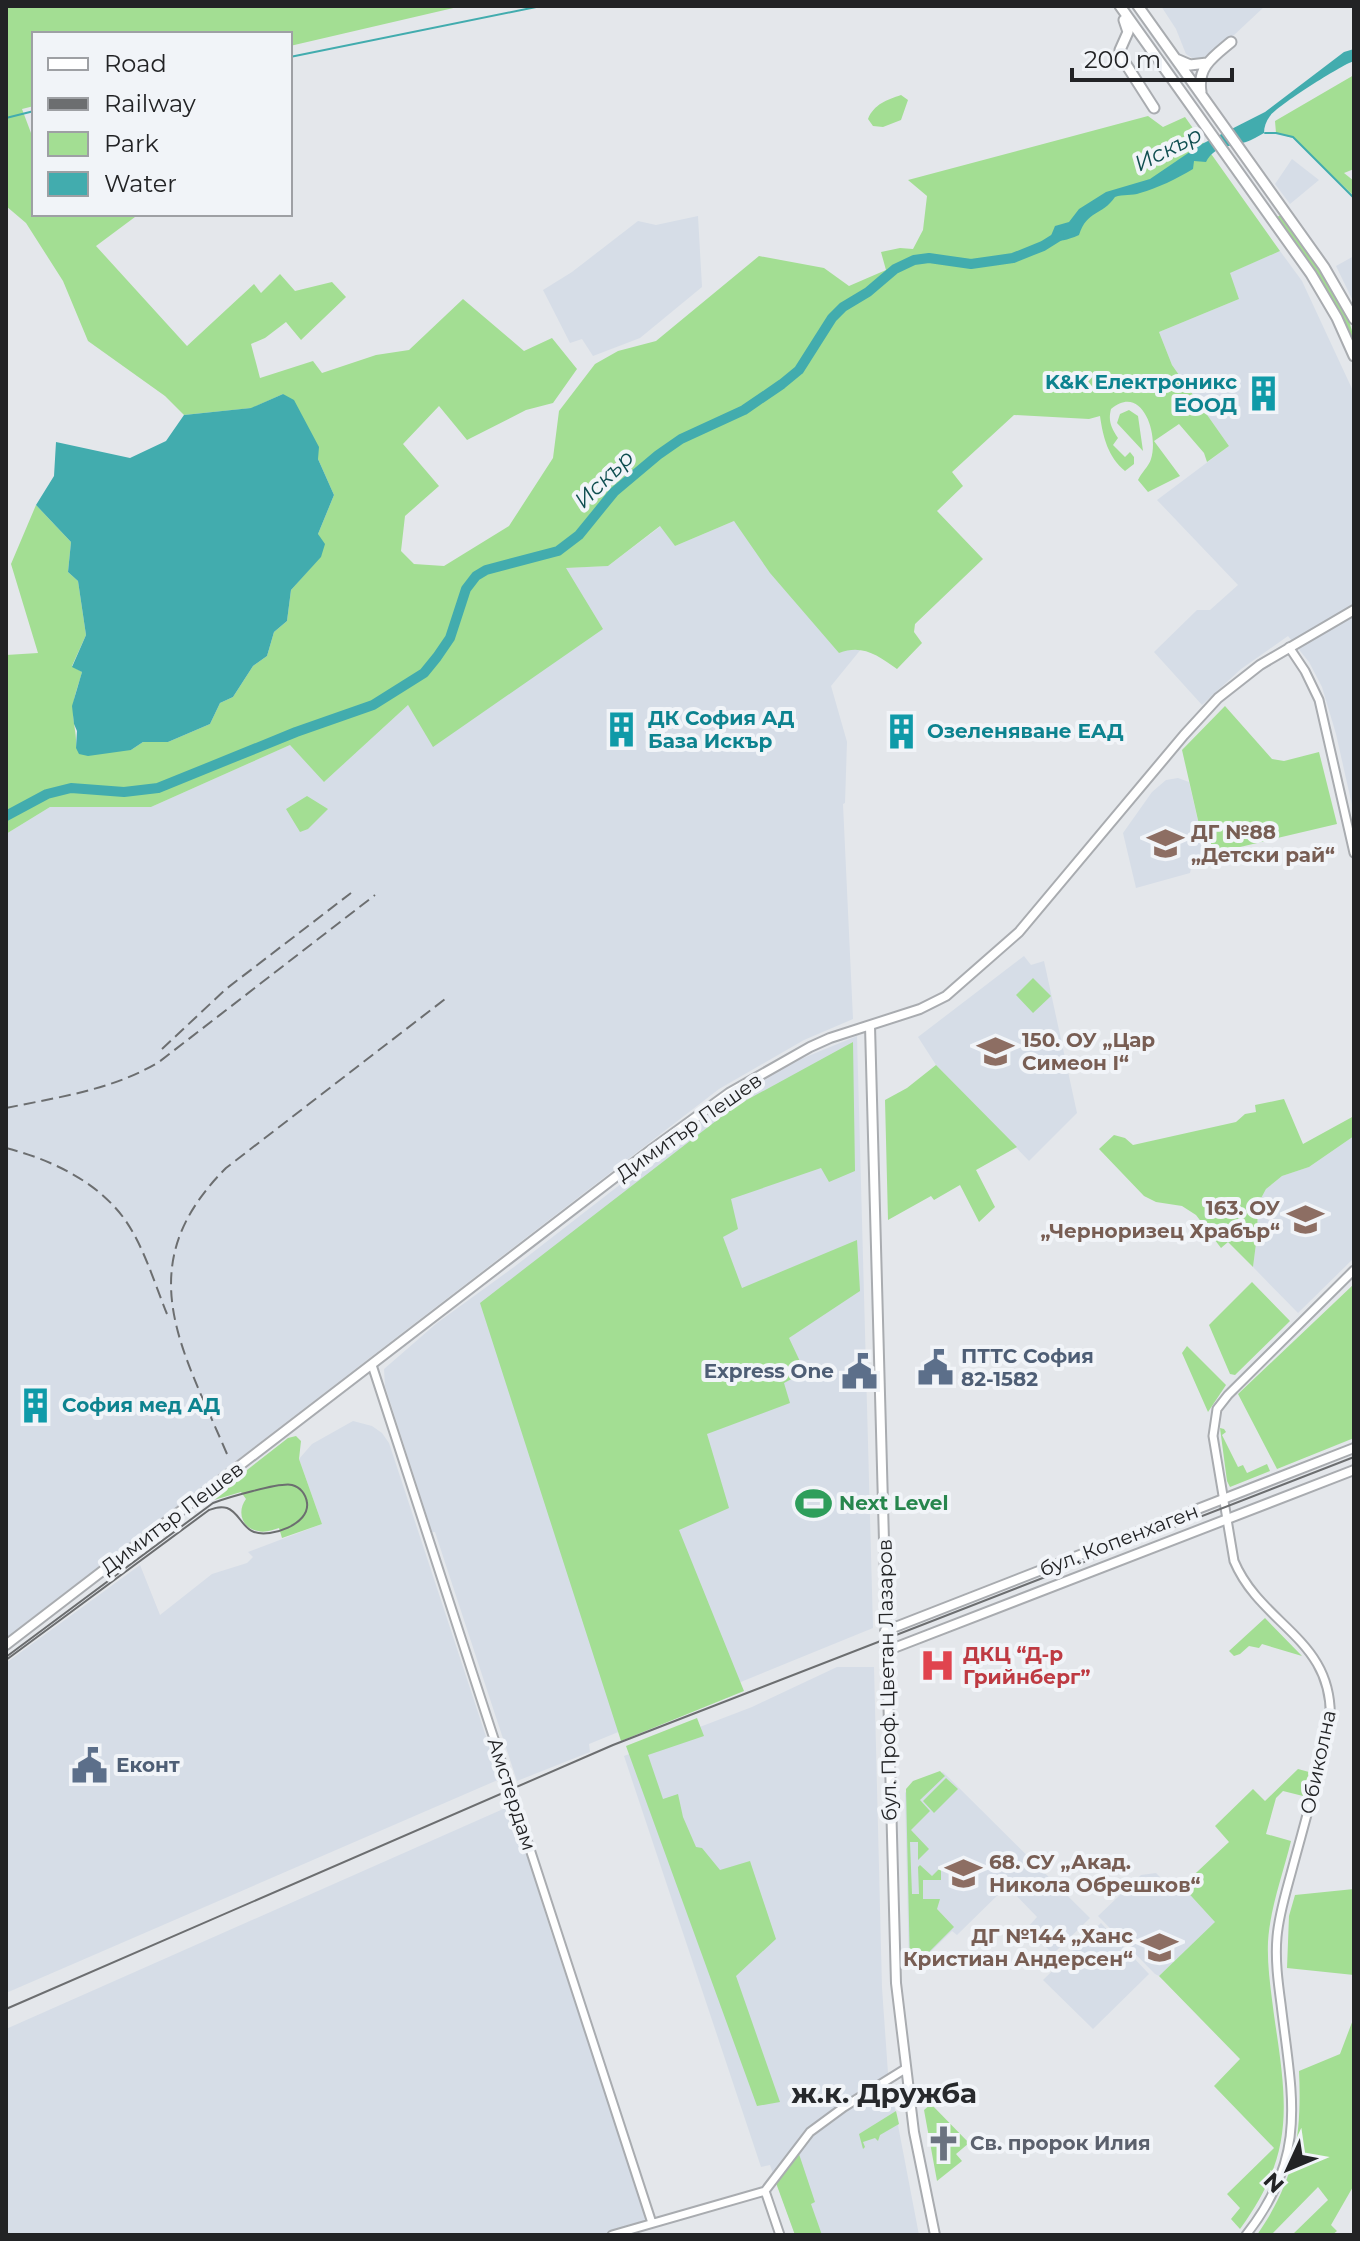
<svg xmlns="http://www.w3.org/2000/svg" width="1360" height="2241" viewBox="0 0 1360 2241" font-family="Montserrat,sans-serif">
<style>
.built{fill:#d6dde7}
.green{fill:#a3de93}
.water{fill:#42acae}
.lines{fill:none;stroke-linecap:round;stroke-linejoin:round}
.stream{stroke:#42acae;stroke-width:2}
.river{stroke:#42acae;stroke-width:10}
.tertiary-casing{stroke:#a9acb0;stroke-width:11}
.secondary-casing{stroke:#a9acb0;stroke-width:12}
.trunk-casing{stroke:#a9acb0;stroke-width:13}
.tertiary{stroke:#fff;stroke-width:7}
.secondary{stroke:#fff;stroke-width:8}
.trunk{stroke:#fff;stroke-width:9}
.tram{stroke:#6c6e70;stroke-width:2}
.rail{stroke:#6c6e70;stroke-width:2;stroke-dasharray:12 6;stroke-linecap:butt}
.labels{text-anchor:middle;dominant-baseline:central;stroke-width:8;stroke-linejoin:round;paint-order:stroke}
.culture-label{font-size:20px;font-weight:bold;fill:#0d838f;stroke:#f1f4f8;text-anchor:start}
.education-label{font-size:20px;font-weight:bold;fill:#785e54;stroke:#f1f4f8;text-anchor:start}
.street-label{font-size:20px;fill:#222325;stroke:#f1f4f8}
.service-label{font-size:20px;font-weight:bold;fill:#4e5e75;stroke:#f1f4f8;text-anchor:start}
.leisure-label{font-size:20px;font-weight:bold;fill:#27864d;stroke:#f1f4f8;text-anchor:start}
.health-label{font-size:20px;font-weight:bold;fill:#be3a42;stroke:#f1f4f8;text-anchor:start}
.worship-label{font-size:20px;font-weight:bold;fill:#5b616d;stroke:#f1f4f8;text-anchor:start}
.water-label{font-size:22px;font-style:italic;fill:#0f4e50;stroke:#f1f4f8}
.district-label{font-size:28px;font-weight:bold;fill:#27292c;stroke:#f1f4f8}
</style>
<rect width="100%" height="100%" fill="#e4e7eb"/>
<!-- built -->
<path class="built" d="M1161 6H1265L1233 36 1200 60 1192 58 1186 54 1176 29Z
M1292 159 1319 180 1290 204 1275 184Z
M698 216 702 287 640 338 593 356 582 339 570 343 543 290 572 272 638 221 656 225Z
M1280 251 1302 281 1354 393V814L1336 734 1322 687 1309 662 1288 636 1241 669 1202 705 1154 652 1197 610H1210L1238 585 1157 500 1229 446 1172 365 1159 332 1239 299 1229 273Z
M1354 256V303L1336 266Z
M734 521 866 643 831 686 847 742 845 803 843 804 853 1019 804 1040 719 1089 6 1638V834L50 807H151L290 745 325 781 408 705 433 746 566 568 608 566 661 526 675 546Z
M1178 778 1189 782 1206 855 1193 860 1190 873 1136 888 1123 833 1152 792 1166 780Z
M1024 956 1031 965 1044 961 1077 1113 1029 1161 936 1065 918 1037Z
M857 1036 873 1628 589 1744 590 1752 517 1781 435 1532H432L385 1386 384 1369 437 1323 514 1267 725 1103 801 1059Z
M1354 1136V1258L1298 1313 1253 1267 1257 1236 1258 1204 1266 1189 1282 1176 1309 1167Z
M353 1421 372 1426 382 1433 389 1443 500 1779 6 1993V1663L140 1565 160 1615 212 1574 247 1563 253 1557 248 1552 322 1524 299 1459 312 1444Z
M837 1667H874L882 1988 888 2073 919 2235H795L770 2165 761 2167 624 1756 752 1707Z
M943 1772 1090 1918 1053 1954 1027 1928 1037 1917 1007 1886 957 1935 952 1931 914 1968H909L905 1793 912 1785 931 1779Z
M512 1805 550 1929 650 2223 612 2235H6V2029Z
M1156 1873 1175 1892 1182 1886 1216 1922 1159 1976 1155 1974 1098 1916 1141 1875Z
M1101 1923 1149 1974 1093 2029 1043 1980Z"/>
<!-- green -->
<path class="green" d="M6 6H462L290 46V34H34V106L22 109 34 141V214H139L96 246 187 346 254 284 261 293 280 274 295 291 332 282 346 297 301 340 286 322 265 338 251 344 260 378 313 361 322 373 376 355 409 350 463 299 524 351 552 338 577 369 553 403 526 410 467 440 439 406 403 444 439 486 405 516 401 551 414 564 444 566 509 526 553 458 559 411 595 364 618 351 656 341 759 256 824 268 849 286 886 270 881 252 900 248 913 249 923 230 927 196 908 180 1148 116 1163 127 1185 117 1280 251 1230 273 1239 299 1159 332 1172 365 1229 446 1207 462 1204 453 1179 424 1154 441 1180 476 1148 492 1138 480C1141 473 1149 466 1151 459 1159 434 1142 383 1111 409 1108 421 1111 427 1118 438L1113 445 1125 457 1130 452 1134 457V464L1125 471C1108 457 1103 437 1100 416L1089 419 1014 415 952 472 963 486 937 511 983 559 915 624 914 632 922 643 897 669C878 656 863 644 839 653L770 573 734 521 675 546 660 526 608 566 566 568 603 629 433 747 408 705 324 782 290 745 151 807H50L6 834V655L38 653 11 564 36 505 71 542 68 572 78 581 86 635 72 666 82 672C79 684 73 697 73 710 73 724 77 734 76 748L131 750 143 742H168L210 724 220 703 233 697 253 666 267 656 274 632 287 621 291 590 321 556 318 534 334 495 318 459 283 394 252 408 184 415 165 396 88 341 63 281 26 223 6 206Z
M1354 75V169L1344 173 1354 181V196L1293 138 1276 133 1275 121Z
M901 95 908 100 901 120 883 127 873 126 868 119C874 104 887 100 901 95Z
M1281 215C1302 244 1354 309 1354 344L1333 300 1277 217Z
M1129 410 1138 416 1143 451 1117 423 1120 414Z
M1225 706 1272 759 1284 761 1319 752 1337 824 1206 855 1182 750Z
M307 796 328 809 308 829 300 832 286 809Z
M1033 978 1051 996 1033 1013 1016 995Z
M853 1042 855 1171 829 1182 821 1168 731 1199 738 1229 723 1237 742 1288 857 1240 860 1291 789 1338 805 1372 784 1383 790 1403 707 1434 729 1508 679 1530 744 1691 621 1741 480 1303 734 1107Z
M936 1065 1017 1147 976 1170 995 1207 979 1222 960 1185 934 1200 931 1196 888 1220 885 1100 907 1088Z
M1284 1099 1303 1144 1354 1116V1136L1309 1167 1282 1176 1266 1189 1258 1204 1257 1236 1253 1267 1228 1242 1221 1248 1196 1215 1182 1206 1156 1202 1144 1196 1099 1149 1114 1135 1125 1138 1133 1145 1236 1122 1245 1114 1256 1112 1255 1105Z
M1252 1282 1290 1321 1235 1375 1230 1374 1209 1325Z
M1354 1284V1438L1277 1469 1238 1394Z
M1187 1346 1226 1385 1208 1412 1182 1353Z
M1220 1428 1224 1429 1226 1432 1222 1435 1238 1467 1243 1465 1247 1473 1267 1464 1270 1471 1230 1487 1227 1481Z
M296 1436 301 1441 299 1459 322 1524 282 1538 279 1528C272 1530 265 1533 258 1531 241 1528 237 1511 246 1499L241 1492 214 1500 215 1495 288 1438Z
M1265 1618 1302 1656 1262 1644 1259 1648 1249 1646 1240 1654 1234 1656 1229 1651Z
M697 1718 704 1736 648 1755 663 1799 678 1794 683 1817 696 1847 702 1848 720 1870 750 1861 776 1939 736 1976 780 2102 757 2106 626 1746Z
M1298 1769 1309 1772 1303 1796 1283 1791 1276 1798 1266 1834 1291 1841C1283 1874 1270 1908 1268 1942 1267 1966 1271 1991 1274 2015 1287 2104 1296 2152 1240 2229L1231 2219 1240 2208 1227 2194 1274 2148 1214 2086 1240 2059 1159 1976 1215 1922 1182 1886 1229 1842 1215 1826 1253 1789 1265 1801Z
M940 1771 945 1776 920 1800 930 1811 911 1830 929 1849 918 1860V1842H910L912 1894H919L918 1867 920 1865 932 1876 941 1867V1880H923V1899H940L937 1909 954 1927 914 1967H910L906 1789 913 1781Z
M946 1778 958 1789 934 1813 923 1801Z
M1354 1889V1975L1287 1968 1289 1916 1295 1895Z
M1354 2017V2185L1331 2225 1337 2231 1332 2235H1292L1328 2200 1318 2187 1271 2235H1257C1295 2180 1302 2136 1299 2071L1340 2054Z
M931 2104 969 2143 956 2154 962 2161 937 2181 924 2110Z
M896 2111 899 2124 880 2135 878 2141 875 2138 863 2142 865 2147 863 2149 859 2134Z
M798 2151 815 2202 811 2204 822 2235H795L776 2183Z"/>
<!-- water -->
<path class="water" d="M1354 49V61C1341 65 1277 106 1270 116 1266 121 1264 127 1264 133 1258 136 1252 140 1246 142 1230 147 1215 145 1206 162L1194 161 1193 169C1176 179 1158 188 1140 193 1132 196 1123 194 1115 197 1102 216 1087 210 1079 235 1066 241 1061 240 1048 243L1055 226 1069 222 1079 209 1106 192 1150 179 1200 145 1265 112 1344 52Z
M283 394 294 400 319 447 318 459 334 495 318 534 325 544 321 557 291 590 287 621 274 632 267 656 253 666 233 697 220 703 210 724 168 742H143L131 750 88 756 79 754 76 748 77 731 74 724 72 706 82 672 72 667 86 635 78 581 68 572 71 542 36 505 54 476 56 442 130 458 166 441 184 415 251 408Z"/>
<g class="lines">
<!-- stream -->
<path class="stream" d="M290 57 541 6
M6 118 34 111
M1265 133H1276L1293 137 1354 198"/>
<!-- river -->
<path class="river" d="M6 816 47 794 71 788 124 792 158 788 296 732 373 705 424 673 437 657 450 638 466 589 476 576 486 570 558 551 579 535 614 492 658 455 681 439 744 410 782 384 799 370 832 318 843 307 868 292 895 269 914 260 929 258 971 264 1013 258 1043 246 1059 236"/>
<defs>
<path id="tertiary" d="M1289 647 1305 671 1319 700 1354 853
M372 1365 652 2223
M765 2191 780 2235
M612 2235 765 2191 810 2132 844 2107 905 2069
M1246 2235C1309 2155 1292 2097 1281 2004 1278 1982 1275 1959 1277 1937 1279 1913 1287 1889 1293 1866 1306 1819 1319 1772 1330 1724 1336 1639 1262 1627 1234 1561L1213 1436 1217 1409 1228 1395 1354 1270"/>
<path id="secondary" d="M870 1026 896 1983 914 2132 935 2235
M885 1631 1354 1448
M6 1645 652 1149 729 1093 810 1047 830 1038 920 1009 946 996 1019 932 1184 735 1218 698 1260 665 1354 610
M886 1651 1354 1470"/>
<path id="trunk" d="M1120 6 1311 274 1337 318 1354 356
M1138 6 1324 267 1354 319
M1124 20 1128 32 1120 50 1122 58 1154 108
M1176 59 1190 65 1207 63
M1201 92C1197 67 1213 57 1231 42"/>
</defs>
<!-- tertiary casing -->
<use href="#tertiary" class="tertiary-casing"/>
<!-- secondary casing -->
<use href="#secondary" class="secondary-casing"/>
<!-- trunk casing -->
<use href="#trunk" class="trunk-casing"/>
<!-- tertiary -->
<use href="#tertiary" class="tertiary"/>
<!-- secondary -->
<use href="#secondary" class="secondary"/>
<!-- trunk -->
<use href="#trunk" class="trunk"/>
<!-- tram -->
<path class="tram" d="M6 1657 213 1503C226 1498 280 1482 292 1485 300 1487 306 1494 307 1503 310 1524 271 1538 254 1532 242 1528 239 1512 227 1508 220 1506 215 1508 209 1510L6 1660
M6 2009 613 1745 1354 1457"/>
<!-- rail -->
<path class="rail" d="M162 1049 226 989 351 893
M6 1108C59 1097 112 1090 159 1062L375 895
M6 1148C49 1159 95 1180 123 1217 143 1244 154 1282 167 1314
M227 1454C182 1348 128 1266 226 1168L449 996"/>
</g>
<!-- icons -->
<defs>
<symbol id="building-bare" viewBox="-9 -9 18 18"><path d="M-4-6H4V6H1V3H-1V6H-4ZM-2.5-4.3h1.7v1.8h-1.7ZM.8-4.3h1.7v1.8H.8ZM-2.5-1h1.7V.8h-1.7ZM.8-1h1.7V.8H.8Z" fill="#0f9aa8" stroke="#f1f4f8" stroke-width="2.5" paint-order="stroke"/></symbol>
<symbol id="school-bare" viewBox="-9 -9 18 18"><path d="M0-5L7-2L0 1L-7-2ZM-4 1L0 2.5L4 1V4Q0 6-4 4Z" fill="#8d6e63" stroke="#f1f4f8" stroke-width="2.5" paint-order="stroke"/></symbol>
<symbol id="civic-bare" viewBox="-9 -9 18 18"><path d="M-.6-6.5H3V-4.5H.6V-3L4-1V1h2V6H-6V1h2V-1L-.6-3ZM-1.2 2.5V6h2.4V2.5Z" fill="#5c6f8a" stroke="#f1f4f8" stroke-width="2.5" paint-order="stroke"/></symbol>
<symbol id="stadium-bare" viewBox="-9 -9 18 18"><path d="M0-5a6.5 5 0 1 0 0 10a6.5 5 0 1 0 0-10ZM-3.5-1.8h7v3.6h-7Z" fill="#2e9e5b" stroke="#f1f4f8" stroke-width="2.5" paint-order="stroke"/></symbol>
<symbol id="hospital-bare" viewBox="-9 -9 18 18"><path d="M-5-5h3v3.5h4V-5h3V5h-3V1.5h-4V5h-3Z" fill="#e0444e" stroke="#f1f4f8" stroke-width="2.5" paint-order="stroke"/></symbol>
<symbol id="church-bare" viewBox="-9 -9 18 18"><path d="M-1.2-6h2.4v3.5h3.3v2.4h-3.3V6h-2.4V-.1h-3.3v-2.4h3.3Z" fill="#6b7280" stroke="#f1f4f8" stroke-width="2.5" paint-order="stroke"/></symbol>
</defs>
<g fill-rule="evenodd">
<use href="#building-bare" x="1238" y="368" width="51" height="51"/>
<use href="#building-bare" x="596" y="704" width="51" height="51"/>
<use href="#building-bare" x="876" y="706" width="51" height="51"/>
<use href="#school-bare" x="1140" y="818" width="51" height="51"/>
<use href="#school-bare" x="970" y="1026" width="51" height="51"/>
<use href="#school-bare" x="1280" y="1194" width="51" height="51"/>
<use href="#civic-bare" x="910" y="1342" width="51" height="51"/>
<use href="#civic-bare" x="834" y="1346" width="51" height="51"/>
<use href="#building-bare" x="10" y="1380" width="51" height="51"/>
<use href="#stadium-bare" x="788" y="1478" width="51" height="51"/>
<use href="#hospital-bare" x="912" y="1640" width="51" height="51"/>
<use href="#civic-bare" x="64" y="1740" width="51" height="51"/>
<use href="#school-bare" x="938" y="1848" width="51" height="51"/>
<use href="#school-bare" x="1134" y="1922" width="51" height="51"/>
<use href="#church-bare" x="918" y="2118" width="51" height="51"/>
</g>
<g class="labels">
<!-- culture labels -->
<g class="culture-label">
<text x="1237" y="382" text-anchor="end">K&amp;K Електроникс<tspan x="1237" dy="23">ЕООД</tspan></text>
<text x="648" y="718">ДК София АД<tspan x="648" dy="23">База Искър</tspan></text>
<text x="927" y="731">Озеленяване ЕАД</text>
<text x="62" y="1405">София мед АД</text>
</g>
<!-- education labels -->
<g class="education-label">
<text x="1191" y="832">ДГ №88<tspan x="1191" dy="23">„Детски рай“</tspan></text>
<text x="1022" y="1040">150. ОУ „Цар<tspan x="1022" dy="23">Симеон I“</tspan></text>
<text x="1280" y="1208" text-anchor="end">163. ОУ<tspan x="1280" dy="23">„Черноризец Храбър“</tspan></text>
<text x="989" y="1862">68. СУ „Акад.<tspan x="989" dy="23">Никола Обрешков“</tspan></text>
<text x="1133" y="1936" text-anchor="end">ДГ №144 „Ханс<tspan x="1133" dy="23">Кристиан Андерсен“</tspan></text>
</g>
<!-- street labels -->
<g class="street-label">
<text transform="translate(689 1127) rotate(-35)">Димитър Пешев</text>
<text transform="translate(172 1518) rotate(-37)">Димитър Пешев</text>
<text transform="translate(1119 1540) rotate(-21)">бул. Копенхаген</text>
<text transform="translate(887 1680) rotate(-91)">бул. Проф. Цветан Лазаров</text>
<text transform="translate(1318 1762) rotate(-78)">Обиколна</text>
<text transform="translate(512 1794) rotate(72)">Амстердам</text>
</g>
<!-- service labels -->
<g class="service-label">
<text x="961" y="1356">ПТТС София<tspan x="961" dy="23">82-1582</tspan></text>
<text x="834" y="1371" text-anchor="end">Express One</text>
<text x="116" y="1765">Еконт</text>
</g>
<!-- leisure labels -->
<g class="leisure-label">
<text x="839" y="1503">Next Level</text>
</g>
<!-- health labels -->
<g class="health-label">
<text x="963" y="1654">ДКЦ “Д-р<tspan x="963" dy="23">Грийнберг”</tspan></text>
</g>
<!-- worship labels -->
<g class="worship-label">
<text x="970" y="2143">Св. пророк Илия</text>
</g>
<!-- water labels -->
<g class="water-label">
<text transform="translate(1168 149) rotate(-27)">Искър</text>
<text transform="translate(604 479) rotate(-44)">Искър</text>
</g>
<!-- district labels -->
<g class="district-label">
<text x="884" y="2093">ж.к. Дружба</text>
</g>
</g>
<!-- border -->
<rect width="1360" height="2241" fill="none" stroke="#222325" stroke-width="16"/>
<!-- legend -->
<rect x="32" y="32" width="260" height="184" fill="#f1f4f8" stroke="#9ea0a4" stroke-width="2"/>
<rect x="48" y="58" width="40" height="12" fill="#ffffff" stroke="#9ea0a4" stroke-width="2"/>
<text x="104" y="72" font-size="24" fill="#222325">Road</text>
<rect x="48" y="98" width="40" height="12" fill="#6c6e70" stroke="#9ea0a4" stroke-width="2"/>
<text x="104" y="112" font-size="24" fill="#222325">Railway</text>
<rect x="48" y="132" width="40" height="24" fill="#a3de93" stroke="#9ea0a4" stroke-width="2"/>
<text x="104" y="152" font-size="24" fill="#222325">Park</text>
<rect x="48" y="172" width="40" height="24" fill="#42acae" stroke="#9ea0a4" stroke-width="2"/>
<text x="104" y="192" font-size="24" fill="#222325">Water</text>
<!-- north arrow -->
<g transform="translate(1288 2169) rotate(226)" stroke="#f1f4f8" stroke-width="6" paint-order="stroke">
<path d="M0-6L14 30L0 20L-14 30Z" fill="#222325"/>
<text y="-12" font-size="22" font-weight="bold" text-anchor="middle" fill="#222325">N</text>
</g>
<!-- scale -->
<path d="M1072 68v12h160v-12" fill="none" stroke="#222325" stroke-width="4"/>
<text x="1084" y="68" font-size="24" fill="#222325" stroke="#f1f4f8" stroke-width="6" paint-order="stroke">200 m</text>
</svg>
